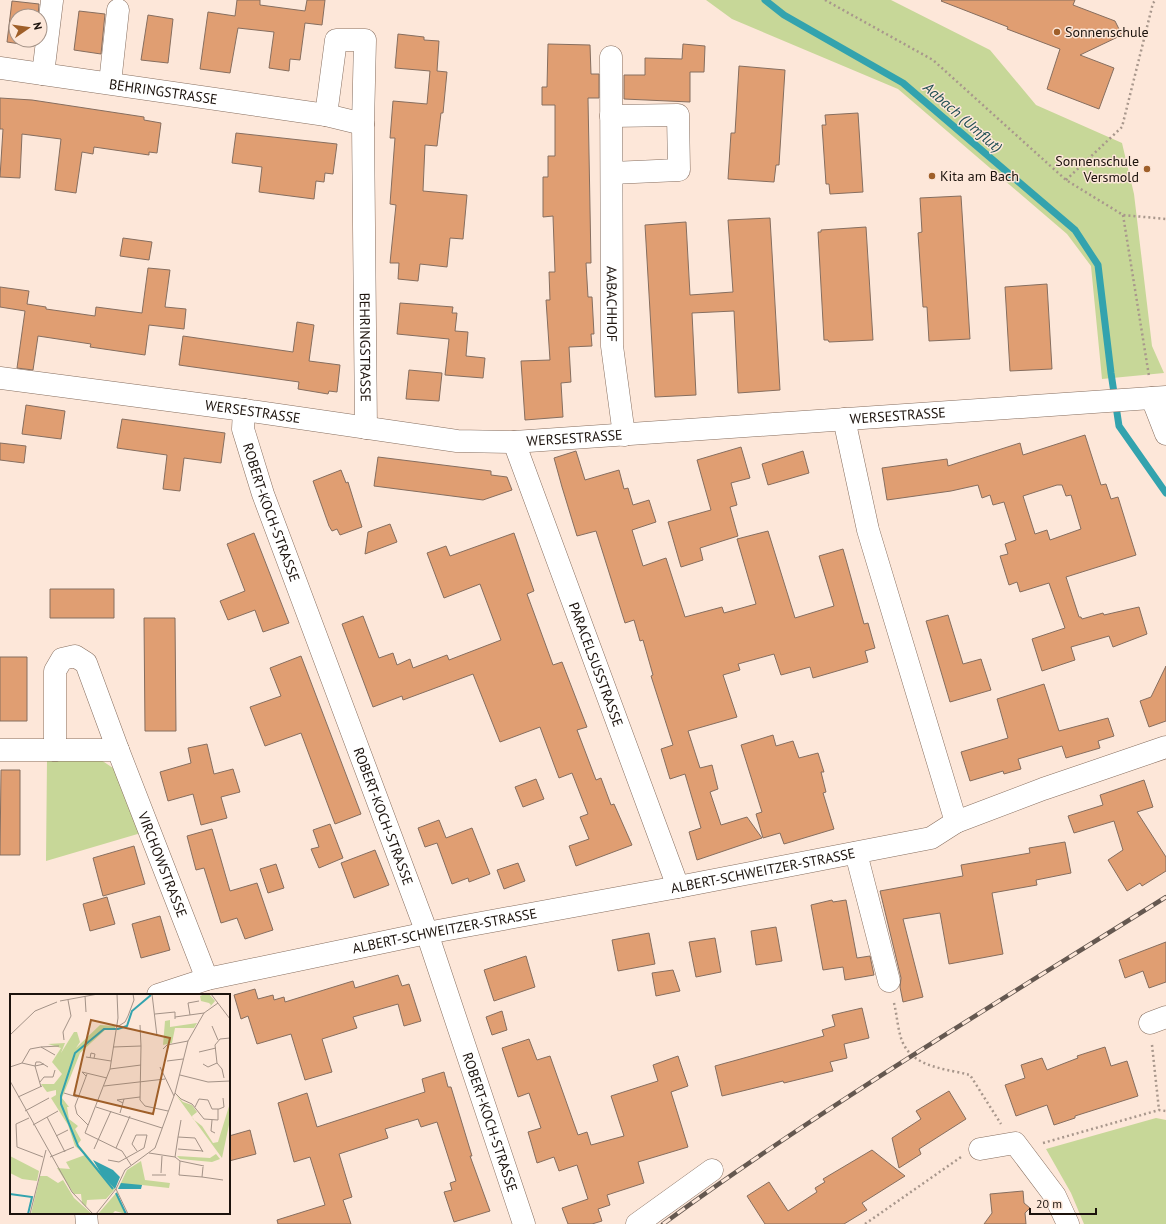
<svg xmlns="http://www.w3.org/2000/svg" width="1166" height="1224" viewBox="0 0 1166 1224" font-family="'PT Sans',sans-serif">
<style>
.green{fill:#c7d798}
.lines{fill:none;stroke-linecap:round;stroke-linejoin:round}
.stream{stroke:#33a3ae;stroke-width:7}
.building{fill:#e09e72;stroke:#866e5f;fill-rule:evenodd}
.minor-casing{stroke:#866e5f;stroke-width:23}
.path{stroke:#a8978c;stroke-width:2.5;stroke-dasharray:2 3;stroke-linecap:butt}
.minor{stroke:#fff;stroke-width:22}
.rail-casing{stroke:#655850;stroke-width:4.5}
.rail{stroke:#fde7d9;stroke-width:3;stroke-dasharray:9;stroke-linecap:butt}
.poi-dot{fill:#9f5f29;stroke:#fde7d9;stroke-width:1.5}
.labels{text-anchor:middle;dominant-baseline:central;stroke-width:3;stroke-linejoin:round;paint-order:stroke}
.poi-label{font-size:14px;fill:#1c130d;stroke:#fde7d9;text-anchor:start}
.street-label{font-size:14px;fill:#1c130d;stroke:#fde7d9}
.water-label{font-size:15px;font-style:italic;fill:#204f54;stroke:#fde7d9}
.inset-river{fill:none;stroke:#33a3ae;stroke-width:2}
.inset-road{fill:none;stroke:#a39287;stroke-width:1}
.view{fill:#9f5f29;fill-opacity:0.15;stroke:#9f5f29;stroke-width:2}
.inset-edge{fill:none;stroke:#1c130d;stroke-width:2}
</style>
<rect width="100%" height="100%" fill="#fde7d9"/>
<!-- green -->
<path class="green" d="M706 0H891L990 50 1036 105 1122 143 1134 194 1152 346 1164 373 1102 379 1091 266 1067 234 898 89 732 19Z
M47 760H101L116 770 141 833 46 861Z
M1156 1118 1166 1120V1224H1084L1071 1193 1046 1149Z"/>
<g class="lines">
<!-- stream -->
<path class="stream" d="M765 0 784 15 903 83 1075 230 1098 265 1111 373 1119 426 1166 493"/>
</g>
<!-- building -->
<path class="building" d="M237 0H260V5L305 11 307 0H325L322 25 305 23 300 60 290 59 289 71 269 68 274 32 238 28 230 73 200 69 208 12 235 16Z
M942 0H1075L1073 5 1115 21 1122 35 1080 55 1114 68 1099 109 1047 89 1060 49 1007 29 1008 27 941 1Z
M12 1 39 4 38 16H16V40H35L34 46 7 42Z
M79 11 105 14 101 54 74 50Z
M148 15 173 19 168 63 141 60Z
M398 34 424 37V40L439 41 437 71 447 72 443 113H441L437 146 425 145 423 191 467 195 463 239 450 238 447 267 420 264 418 281 398 279 399 263H390L396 205 390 204 395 138H390L393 101 427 104 430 71 395 68Z
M548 44 590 45 591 74H599V98H588L591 263H586L588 297H592L594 334H591L592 346 569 347 571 382 561 383 563 417 525 420 521 361 550 360 546 300H550L549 272H555L553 216 543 217V177H548V156H555V105H542V87H547Z
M683 44 705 46 704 72H690V102L624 99V75H645V58L682 59Z
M739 66 785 70 779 165H776L774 182 728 179 731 133H735Z
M0 98 32 100 144 117V120L161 123 157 153 149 152V155L94 147 93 154 82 152 76 193 55 190 61 139 22 134 20 178 0 177 3 129H0Z
M858 113 863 192 830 194 829 184H826L822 125H826L825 115Z
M236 133 337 144 333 174 325 173 324 182 316 181 314 199 259 192 262 167 232 163Z
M961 196 970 339 929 341 927 307H923L918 233 922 232 920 198Z
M770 218 780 390 738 393 734 311 692 313 696 395 655 397 645 225 686 222 690 295 733 292 728 220Z
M866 227 873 340 829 342 828 340H824L818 232H821V230Z
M123 238 152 242 149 260 120 256Z
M148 268 170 270 165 307 186 309 184 329 149 325 145 355 90 347 91 344 38 336 33 370 17 368 25 311 0 307V287L29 291 27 304 46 307V309L95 316 96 307 142 313Z
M1047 284 1052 369 1010 371 1005 287Z
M400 303 453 307 452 313H457L455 331 468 332 466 356 485 358 483 378 445 375 449 339 397 334Z
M297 322 314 325 309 361 340 365 337 392 329 391 328 394 298 389 299 382 179 365 183 336 293 352Z
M409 370 442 373 439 401 406 399Z
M26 405 65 411 61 439 22 434Z
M122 419 225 433 221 463 184 458 180 491 163 489 167 455 117 448Z
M1085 435 1101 485 1106 484 1111 499 1118 497 1136 555 1066 577 1079 617H1081L1082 619 1103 613 1104 615 1139 607 1147 634 1113 647 1109 636 1071 647 1075 660 1042 671 1032 639 1065 628 1049 583 1020 592 1017 582 1009 585 1000 556 1008 554 1005 544 1016 540 1004 502 993 505 990 495 982 498 978 485 951 491 887 500 882 468 947 459 948 466 1020 443 1023 455ZM1057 485H1062L1066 496 1071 495 1081 529 1050 540 1047 530 1035 534 1023 496Z
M0 443 26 446 24 463 0 460Z
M741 447 750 478 731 483 737 505 730 507 738 536 700 548 703 560 681 567 668 522 711 510 697 460Z
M576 451 585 480 619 470 624 489 628 488 633 505 649 500 656 522 632 530 643 566 666 558 685 617 722 607 724 613 756 604 737 539 768 531 795 618 834 606 819 556 843 549 864 624 868 623 875 648 865 651 868 662 813 678 810 667 781 675 774 654 738 664 740 670 723 675 737 717 688 731 700 768 712 765 718 789 710 792 721 825 747 817 762 838 697 860 689 832 701 828 685 774 670 779 661 749 673 745 651 676 653 675 643 640 640 641 634 620 625 623 596 531 577 536 562 487 554 458Z
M803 451 809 473 768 485 762 464Z
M378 457 491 471V475L507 477 512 490 483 500 374 486Z
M341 470 346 483 348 482 362 527 340 535 337 529 332 531 329 526 313 481Z
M390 524 397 542 365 554 368 532Z
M254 533 289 623 263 632 255 610 228 620 220 601 245 591 227 544Z
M514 533 534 591 527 594 553 665 562 662 587 727 577 730 596 780 601 778 611 805 614 804 632 845 576 866 569 846 589 839 580 817 588 814 572 773 559 778 540 727 500 742 473 674 403 700 402 696 373 707 342 624 363 616 379 658 393 653 397 665 410 659 413 668 447 655 449 660 501 640 480 584 444 598 427 553 446 546 450 556Z
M50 589H114V618H50Z
M948 615 963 664 981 659 991 690 950 702 926 621Z
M144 618H175L176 731H145Z
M301 656 361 814 335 824 301 733 265 746 250 707 281 696 270 668Z
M0 657H27V721H0Z
M1166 666V721L1149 727 1140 701 1151 697Z
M1044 684 1059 731 1108 718 1114 736 1098 741 1100 748 1066 758 1062 746 1018 759 1021 769 1004 774 1003 771 970 781 961 752 1008 738 997 699Z
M773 735 776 746 793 741 799 758 818 753 824 772H821L826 792 823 793 834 829 784 844 780 833 763 838 756 814 762 812 741 745Z
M207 744 214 774 233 769 240 792 221 797 227 818 201 825 193 794 168 801 160 772 191 763 188 748Z
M1 770H20V855H0Z
M536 779 544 799 523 807 515 787Z
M1144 780 1153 807 1137 812 1166 857V871L1142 886 1140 883 1127 891 1108 860 1123 850 1114 821 1074 833 1068 816 1103 805 1100 795Z
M439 820 446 838 472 828 490 874 469 882 468 878 452 884 437 843 425 847 418 828Z
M330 824 343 858 319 868 311 849 319 847 313 830Z
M212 829 230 891 257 883 273 930 245 939 237 918 221 923 204 868 196 870 187 836Z
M1065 842 1071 873 1036 880 1037 885 992 893 1003 954 949 964 940 913 903 919 923 997 903 1002 900 987 901 978 880 891 963 876 961 865 1030 853 1029 848Z
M134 846 145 884 103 896 93 858Z
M375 850 389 885 354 898 341 863Z
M518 863 525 881 504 889 497 870Z
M276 864 284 888 268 893 260 869Z
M107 897 115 924 90 931 83 904Z
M832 900 833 902 846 900 857 958 870 956 874 975 845 980 843 967 823 970 811 905Z
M160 916 170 950 141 958 132 924Z
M776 927 782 961 756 965 751 931Z
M649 933 655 964 618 971 612 940Z
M715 938 721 972 696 977 689 942Z
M1166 942V982L1149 988 1143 971 1125 978 1119 960Z
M526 956 535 987 494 1001 484 970Z
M673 970 680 991 656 996 652 973Z
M398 975 402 986 409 984 421 1021 404 1026 398 1004 353 1017 357 1028 322 1039 332 1072 305 1080 291 1034 257 1044 248 1016 241 1019 234 995 255 989 258 999 273 995 274 1000 284 997 285 1002 353 981 355 988Z
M862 1008 869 1038 844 1044 847 1058 830 1062 833 1071 784 1083 783 1081 722 1096 715 1066 824 1036 822 1030 835 1026 832 1015Z
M502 1011 507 1030 492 1035 486 1017Z
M529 1039 537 1060 550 1056 578 1135 587 1132 591 1145 624 1136 611 1096 658 1081 653 1065 678 1056 688 1086 671 1092 688 1147 638 1162 644 1183 607 1195 610 1205 598 1209 602 1221 592 1224H568L562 1208 588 1199 577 1165 559 1171 554 1157 537 1163 528 1132 541 1128 529 1093 518 1097 502 1048Z
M1105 1047 1111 1066 1127 1061 1138 1096 1075 1116V1118L1054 1125 1047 1105 1016 1116 1005 1085 1025 1078 1021 1065 1042 1058 1047 1070 1078 1058 1077 1056Z
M444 1072 448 1087H451L472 1156H470L490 1211 454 1222 444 1192 452 1190 450 1183 456 1181 437 1122 421 1127 418 1119 385 1129 388 1138 339 1154 352 1197 343 1200 351 1224H278L277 1220 325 1205 310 1157 294 1162 278 1103 307 1093 317 1127 425 1092 422 1079Z
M949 1091 966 1119 919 1149 921 1154 899 1168 892 1138 921 1119 916 1111Z
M250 1130 256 1154 229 1161V1136Z
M872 1150 905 1176 862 1203 867 1210 844 1224H765L747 1196 769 1182 788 1211 817 1192 815 1188 825 1182 823 1179Z
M1023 1191 1024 1203 1030 1208 1025 1213 1026 1224H984L992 1213 990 1194Z"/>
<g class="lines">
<defs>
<g id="minor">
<path id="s1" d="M611 57 612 346 624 435"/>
<path id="s2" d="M0 68 326 115 363 124"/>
<path d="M43 74 52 1"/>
<path d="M110 83 118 10"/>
<path id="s3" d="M326 115 336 40H365L363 124 366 428"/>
<path d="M611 116 678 115 679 170 612 173"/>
<path id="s4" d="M0 378 244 410 457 441 514 442 1166 397"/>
<path d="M1152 398 1166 434"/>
<path id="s5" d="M244 410 243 429 263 494 427 933 524 1224"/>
<path id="s6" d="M514 442 678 887"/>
<path id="s7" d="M0 750H118L207 979"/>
<path d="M55 750V671L62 659 75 656 86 663 118 750"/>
<path d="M956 822 1043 789 1166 747"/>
<path d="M856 853 889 981"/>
<path id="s8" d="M158 995 207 979 427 933 678 887 931 838 956 822 868 530 844 419"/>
<path d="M1150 1023 1166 1017"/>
<path d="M980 1149 1015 1143 1055 1196 1068 1224"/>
<path d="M86 1213 87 1224"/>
<path d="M637 1224 712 1170"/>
</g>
</defs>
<!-- minor casing -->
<use href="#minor" class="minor-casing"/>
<!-- path -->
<path class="path" d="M825 0 933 60 1066 180 1123 215 1166 219
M1066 180 1122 127 1153 3 1156 0
M1123 215 1149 376
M894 1003C897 1014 898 1035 904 1045 916 1068 948 1069 970 1075L1001 1124
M1152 1045 1159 1110
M1043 1143 1159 1110 1166 1111
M865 1224 961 1157"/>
<!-- minor -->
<use href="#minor" class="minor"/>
<defs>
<path id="rail" d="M663 1224C824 1106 997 1003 1166 897"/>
</defs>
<!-- rail casing -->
<use href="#rail" class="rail-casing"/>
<!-- rail -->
<use href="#rail" class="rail"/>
</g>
<!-- markers -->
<g class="poi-dot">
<circle cx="1057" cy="32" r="4"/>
<circle cx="1147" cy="169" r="4"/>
<circle cx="932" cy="176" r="4"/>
</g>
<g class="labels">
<!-- poi labels -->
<g class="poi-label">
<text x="1065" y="32">Sonnenschule</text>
<text x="1139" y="161" text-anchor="end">Sonnenschule<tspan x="1139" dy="16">Versmold</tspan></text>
<text x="940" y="176">Kita am Bach</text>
</g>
<!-- street labels -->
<g class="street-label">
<text stroke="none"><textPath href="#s2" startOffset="165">BEHRINGSTRASSE</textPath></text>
<text stroke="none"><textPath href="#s1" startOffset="247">AABACHHOF</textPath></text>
<text stroke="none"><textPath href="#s3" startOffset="412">BEHRINGSTRASSE</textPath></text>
<text stroke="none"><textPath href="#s4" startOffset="255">WERSESTRASSE</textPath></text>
<text stroke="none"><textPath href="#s4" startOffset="903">WERSESTRASSE</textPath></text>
<text stroke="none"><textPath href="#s4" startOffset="579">WERSESTRASSE</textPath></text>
<text stroke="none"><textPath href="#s5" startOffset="107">ROBERT-KOCH-STRASSE</textPath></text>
<text stroke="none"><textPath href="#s6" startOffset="237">PARACELSUSSTRASSE</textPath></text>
<text stroke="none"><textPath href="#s5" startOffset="431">ROBERT-KOCH-STRASSE</textPath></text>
<text stroke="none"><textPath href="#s7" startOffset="241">VIRCHOWSTRASSE</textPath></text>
<text stroke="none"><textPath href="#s8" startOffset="618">ALBERT-SCHWEITZER-STRASSE</textPath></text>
<text stroke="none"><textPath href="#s8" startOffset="294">ALBERT-SCHWEITZER-STRASSE</textPath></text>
<text stroke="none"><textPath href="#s5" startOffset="755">ROBERT-KOCH-STRASSE</textPath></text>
</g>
<!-- water labels -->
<g class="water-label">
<text transform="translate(963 117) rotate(41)">Aabach (Umflut)</text>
</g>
</g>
<!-- overview -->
<g transform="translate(10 994)">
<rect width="220" height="220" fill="#fde7d9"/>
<path d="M195 0H199L205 7 199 14 201 11 199 9 191 7 190 2ZM160 26V33L187 29 184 34H165L162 49 153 51 155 27ZM90 31 105 32V36H95L70 59 52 104 59 113H57L59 125 68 132 65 135 71 146 68 150 105 195 96 205 77 206 76 213 72 209 71 200H64L47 174 60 175 56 168 75 161 65 152 58 131 41 104 46 101V96L37 98 31 90H44L52 80 42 68 51 54 38 50 55 49 51 59 64 38H67L70 48 66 54ZM166 101 173 108 182 111 187 118 182 122 183 125 192 132 203 149 208 148 220 109V126L212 164ZM206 160 210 165 202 168 170 165 167 162 200 164ZM0 162 29 177 27 187 12 185 0 179ZM131 167 135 186 160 189 159 194 132 191 130 195H108L117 176ZM30 182H37L48 189 53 186 64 204 82 220H21ZM107 198 116 220 105 217 102 220H88Z" fill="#c7d798"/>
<path d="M83 166 103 176 110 183 105 195 92 181ZM111 189 132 191 131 195H108Z" fill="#33a3ae"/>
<path class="inset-river" d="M103 195 68 152 51 110V102L65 59 94 35H108L117 32 122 17 141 1M106 199 116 220M0 200 22 203 18 220"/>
<path class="inset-road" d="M107 0 108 24 100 75 75 139 112 157 121 171M142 0 147 42M201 0 220 25M75 2 76 18M50 7 88 0M145 20 165 18V23M180 21 178 9 189 7M165 25V23L194 19M130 31 131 52M202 32 208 46M107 33 115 28 118 22 124 6 123 0M0 41 25 17 47 8M54 46 53 38 61 22 58 6M31 53 49 52M103 53 131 52 130 106 135 112 158 117M153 55 157 51 178 47M189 58 206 54M76 63 101 67M80 64 81 59 85 60 84 64M157 67 173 65M12 69 25 72 31 93M34 70 25 72 26 68H30L38 73M193 70 198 73 207 69M0 73 12 69 20 55 31 53 45 61M150 73 164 102M100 75 131 71M77 80 65 112 67 120 78 131M170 81 198 88 220 87M76 82 72 78 97 84M214 84 212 75 207 69 205 51 210 45 220 44M0 87 62 198 83 220M30 88 34 83H43L45 76M94 92 155 85M54 99 67 103M165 99 171 105 182 110 194 125 208 126V115M8 103 32 92M113 109 107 106 114 105M86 113 152 134M185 113 189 105 198 106 202 115H209L214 113 213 104M15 117 39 104M110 119 114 105 130 103M37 123 55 158M19 124 6 130 7 153 33 163M202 126 201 137 205 139M23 131 48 117M46 142 58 136M168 143 171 126M106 154 120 122M84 155 101 117M168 155 193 157M139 159 165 163 170 167 169 181 192 183 193 173M40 163 64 153M165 163 168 143 185 144 193 158M98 166 109 168 134 154 137 141H126L122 150 127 157M170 167 194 172M151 179 152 162M142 181H156M192 183 213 186M106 195 118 220M20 220 36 156M86 220 106 195 115 176 145 154 165 99 178 47 194 19 208 9"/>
<path class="view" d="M81 26 160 44 143 120 64 101Z"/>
<rect width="220" height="220" class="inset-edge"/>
</g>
<!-- north arrow -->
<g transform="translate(28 28) rotate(77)"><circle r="19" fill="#fde7d9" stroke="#a39287"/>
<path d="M0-3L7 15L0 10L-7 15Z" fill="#9f5f29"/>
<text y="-6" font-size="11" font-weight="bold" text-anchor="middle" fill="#1c130d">N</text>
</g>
<!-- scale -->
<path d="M1030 1208v6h66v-6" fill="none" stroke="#1c130d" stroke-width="2"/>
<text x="1036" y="1208" font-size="12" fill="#1c130d" stroke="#fde7d9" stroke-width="3" paint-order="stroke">20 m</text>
</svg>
